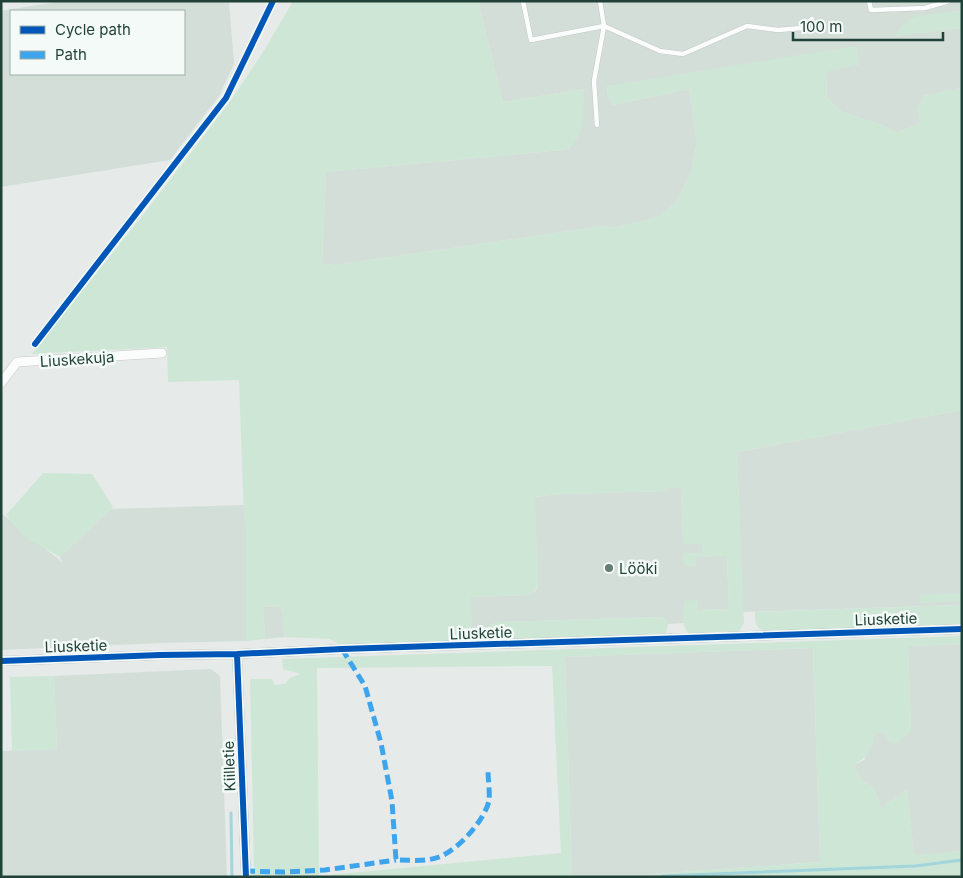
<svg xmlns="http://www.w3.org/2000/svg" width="963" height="878" viewBox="0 0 963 878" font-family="Inter,sans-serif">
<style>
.built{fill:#d3ded9;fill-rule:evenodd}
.green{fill:#cee6d5;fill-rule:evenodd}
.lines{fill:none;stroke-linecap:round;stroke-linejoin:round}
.stream{stroke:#a3d5dd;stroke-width:3}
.service-casing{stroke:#c3c8c6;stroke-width:5.5}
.minor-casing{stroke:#c3c8c6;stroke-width:10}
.service{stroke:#fbfcfc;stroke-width:4.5}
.minor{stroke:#fbfcfc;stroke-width:9}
.quiet{stroke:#3ea4ec;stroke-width:5;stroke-dasharray:10 5;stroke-linecap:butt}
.cycleway-casing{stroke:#f4faf7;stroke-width:9}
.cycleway{stroke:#0057b8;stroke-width:6}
.poi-dot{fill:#667d76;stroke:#f4faf7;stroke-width:2}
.labels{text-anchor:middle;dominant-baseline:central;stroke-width:5;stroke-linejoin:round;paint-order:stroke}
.street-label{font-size:15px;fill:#214238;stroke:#f4faf7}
.poi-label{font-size:15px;fill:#214238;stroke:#f4faf7;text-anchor:start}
</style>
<rect width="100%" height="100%" fill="#e6ebe9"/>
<!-- built -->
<path class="built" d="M62 1H229L234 64 219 96 170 160 1 187V11ZM184 11V74H11V11Z
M478 1H962V11L950 12 895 36 959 28 962 31V88L923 96 920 123 897 133 884 126 842 112 827 98 826 71 859 64 607 86 608 96 613 105 689 89 697 142 691 172 677 201 659 217 614 228 603 226 336 265 322 264 326 172 563 150 569 148 584 89 503 102Z
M962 410V605L743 612 737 452Z
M667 488H681L683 544H702V553L696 557 727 555 729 609 698 610 684 603 683 623 668 624 664 618 660 617 498 622 489 626 486 630H471V597L528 595 535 591 537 588 538 584 534 497 560 494 667 491Z
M244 505V518L246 523V641L160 643 1 650V513L62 562 60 557 111 509Z
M281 606 285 637 265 639 263 607Z
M962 644V851L914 856 907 789 881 808 874 788 861 780 854 765 864 760 874 736 879 733H884L891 743 911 731 908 646Z
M813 648 820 862 654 874V877H572L565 657Z
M211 669 220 676 227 877H1V751L57 749 54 676Z"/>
<!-- green -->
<path class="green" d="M293 1H478L503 102 584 89C583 109 587 143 563 150L326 172 322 264 336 265 603 226 614 228 659 217 677 201 691 172 697 142 689 89 613 105 608 96 607 86 856 46 859 64 826 72 827 98 842 112 884 126 897 133 920 123 917 110 923 96 962 88V410L737 452 744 623 739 631 688 633C682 625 682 613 684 603L685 601 698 600V610L729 609 727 556 696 557V566C684 566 683 566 683 553H702V544H683L681 488H668L667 491 560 494 535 497 538 584C536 590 533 593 528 595L471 597 472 633 469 640 341 646 330 639 285 637 281 606 263 607 265 639 246 641V523L244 519 239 380 168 382 167 347 32 354 150 206 229 103 265 49Z
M962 11V31L959 28 894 37C899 30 904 23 910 19 917 14 952 12 962 11Z
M43 473 92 474 113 507 60 557 23 536 9 519 7 514Z
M962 593V601L920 603V595Z
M962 605V624L765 631C755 629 755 620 755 612Z
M660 617C670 619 669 626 665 634L493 640 488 636 486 630 489 626 498 622Z
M962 636V644L908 646 911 731 897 743H891L884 733H879L874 736C873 749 865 759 854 765L861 780 874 788 881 808 907 789 914 855 962 851V877H654V874L820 862 813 648 565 657 572 877H250L254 867 250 679H272L275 685 285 684 290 678 301 674 283 669 282 659ZM552 666 561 853 319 876 317 668Z
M54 676 57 749 12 751 10 677Z"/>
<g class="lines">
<!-- stream -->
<path class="stream" d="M231 813 232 877
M662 876 915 866 962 860"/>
<defs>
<path id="service" d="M523 1 531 40 604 26 600 1
M869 1 871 10 925 8 949 1
M597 125 594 81 604 26 660 51 683 54 747 26 778 30 802 28 812 19"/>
<path id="minor" d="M1 383 17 362 162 353
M237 654 246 877
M1 661 160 655 237 654 342 649 962 629"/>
</defs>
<!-- service casing -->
<use href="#service" class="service-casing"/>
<!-- minor casing -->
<use href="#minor" class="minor-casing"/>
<!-- service -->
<use href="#service" class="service"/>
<!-- minor -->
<use href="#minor" class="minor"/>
<!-- quiet -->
<path class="quiet" d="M342 649 365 686 381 743 392 801 396 860C410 860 426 862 439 857 458 850 484 821 489 801 490 793 488 779 488 770
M245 871 283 872 325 870 396 860"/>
<defs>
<path id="cycleway" d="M35 344 226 98 273 1
M237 654 246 877
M1 661 160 655 237 654 342 649 962 629"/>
</defs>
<!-- cycleway casing -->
<use href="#cycleway" class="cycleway-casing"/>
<!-- cycleway -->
<use href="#cycleway" class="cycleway"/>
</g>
<!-- markers -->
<circle class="poi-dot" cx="609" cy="568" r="5"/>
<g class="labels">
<!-- street labels -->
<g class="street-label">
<text transform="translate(77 359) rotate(-4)">Liuskekuja</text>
<text transform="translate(886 619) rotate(-2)">Liusketie</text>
<text transform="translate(481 633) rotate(-2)">Liusketie</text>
<text transform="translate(76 646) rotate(-2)">Liusketie</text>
<text transform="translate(229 766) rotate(-92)">Kiilletie</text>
</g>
<!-- poi labels -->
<g class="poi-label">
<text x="619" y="568">Lööki</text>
</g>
</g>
<!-- border -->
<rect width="963" height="878" fill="none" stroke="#214238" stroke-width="5"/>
<!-- legend -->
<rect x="10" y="10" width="175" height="65" fill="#f4faf7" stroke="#a0b0ab"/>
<rect x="20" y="26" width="25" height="8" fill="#0057b8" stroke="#a0b0ab"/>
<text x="55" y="35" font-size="15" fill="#214238">Cycle path</text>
<rect x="20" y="51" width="25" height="8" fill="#3ea4ec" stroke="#a0b0ab"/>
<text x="55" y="60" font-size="15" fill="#214238">Path</text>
<!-- scale -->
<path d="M793 32v8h150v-8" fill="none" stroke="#214238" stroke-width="2.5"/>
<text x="800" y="32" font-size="15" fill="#214238" stroke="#f4faf7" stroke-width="4" paint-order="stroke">100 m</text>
</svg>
